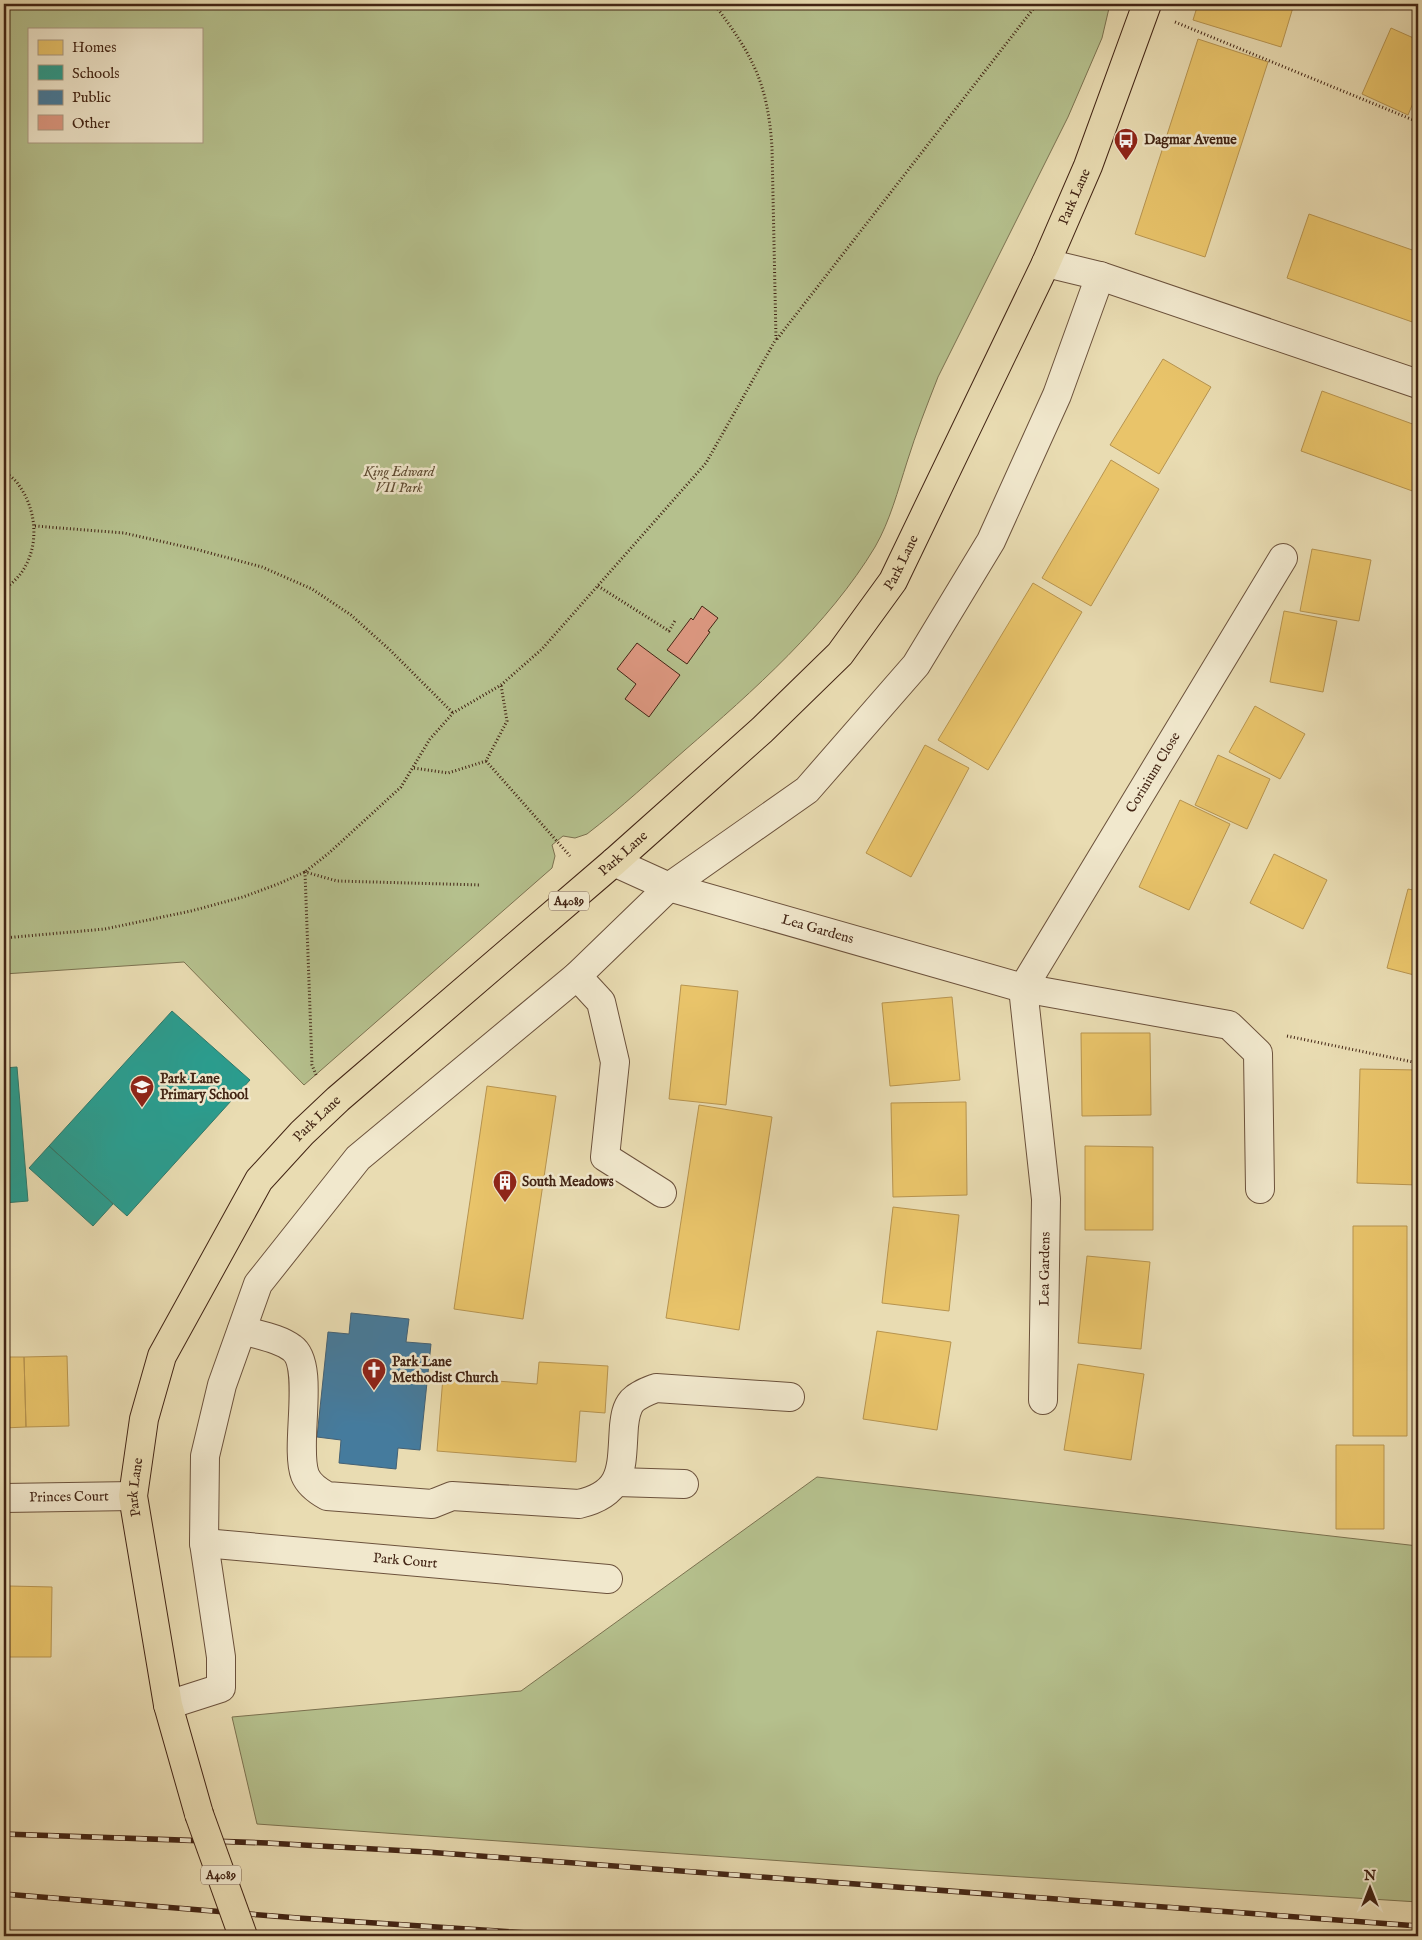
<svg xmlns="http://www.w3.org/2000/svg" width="1422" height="1940" viewBox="0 0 1422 1940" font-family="'IM FELL English',serif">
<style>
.green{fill:#b5c08d;stroke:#7c7250;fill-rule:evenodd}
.homes{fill:#e9c46a;stroke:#b79450}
.schools{fill:#2a9d8f;stroke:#31796a}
.public{fill:#457b9d;stroke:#446174}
.building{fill:#dd9881;stroke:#422414}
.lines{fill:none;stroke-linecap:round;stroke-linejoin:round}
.minor-casing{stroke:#6c523c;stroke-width:30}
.major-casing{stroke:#422414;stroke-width:30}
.path{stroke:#422414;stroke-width:3;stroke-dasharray:1 2.5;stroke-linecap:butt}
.minor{stroke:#f1e8cd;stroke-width:28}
.major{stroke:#e9dcb2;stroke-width:28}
.rail-casing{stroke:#422414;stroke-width:5.5}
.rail{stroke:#f1e8cd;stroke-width:4;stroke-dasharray:11;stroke-linecap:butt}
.major-bridge-casing{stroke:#422414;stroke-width:30;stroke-linecap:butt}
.major-bridge{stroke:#e9dcb2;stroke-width:28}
.labels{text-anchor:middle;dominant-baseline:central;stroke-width:5;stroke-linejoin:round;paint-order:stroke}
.shield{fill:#f1e8cd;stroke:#765f4c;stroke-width:1}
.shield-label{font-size:12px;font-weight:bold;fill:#422414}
.poi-label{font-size:14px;font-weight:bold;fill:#422414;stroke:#f1e8cd;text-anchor:start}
.street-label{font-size:14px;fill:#422414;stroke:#f1e8cd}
.park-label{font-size:14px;font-style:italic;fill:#5f4b32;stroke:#f1e8cd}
</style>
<rect width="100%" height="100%" fill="#e9dcb2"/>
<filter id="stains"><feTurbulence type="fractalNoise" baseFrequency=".004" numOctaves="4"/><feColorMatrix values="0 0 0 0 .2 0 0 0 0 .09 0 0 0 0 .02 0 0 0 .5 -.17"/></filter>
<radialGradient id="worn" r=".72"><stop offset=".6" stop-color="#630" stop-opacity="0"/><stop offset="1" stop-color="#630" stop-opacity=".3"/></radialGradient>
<!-- green -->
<path class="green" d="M4 4H1110L1102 38 1068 117 938 377C927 405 916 433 907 462 898 490 890 521 875 547 829 624 752 692 685 750 652 779 621 808 587 834L575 838 563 836 552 845 555 856 552 868 304 1085 184 962 4 974ZM29 29H201V141H29Z
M817 1477 1418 1546V1902L912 1870 257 1824 232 1717 521 1691Z"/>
<!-- homes -->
<path class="homes" d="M1198 4H1294L1281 47 1193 20Z
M1391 28 1418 40V91L1408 115 1362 94Z
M1198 39 1268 62 1205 257 1135 234Z
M1309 214 1418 252V324L1287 278Z
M1163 359 1211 387 1159 474 1110 445Z
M1322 391 1418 426V493L1301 451Z
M1111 460 1159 489 1091 606 1042 578Z
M1312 549 1371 560 1359 621 1300 611Z
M1033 583 1082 612 988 770 938 740Z
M1284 611 1337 621 1323 692 1270 682Z
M1255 706 1305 734 1280 779 1229 752Z
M925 745 969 768 911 877 866 853Z
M1218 755 1270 779 1247 829 1195 805Z
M1180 800 1230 824 1189 910 1139 887Z
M1274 854 1327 880 1303 929 1250 903Z
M1408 889 1418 891V976L1387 968Z
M681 985 738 991 726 1105 669 1099Z
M952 997 960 1080 890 1086 882 1003Z
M1081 1033H1150L1151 1115 1082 1116Z
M1360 1069 1418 1070V1185L1357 1183Z
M487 1086 556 1096 523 1319 454 1309Z
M966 1102 967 1195 893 1197 891 1103Z
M699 1105 772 1117 739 1330 666 1318Z
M1085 1146 1153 1147V1230H1085Z
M893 1207 959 1215 949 1311 882 1303Z
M1353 1226H1407V1436H1353Z
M1087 1256 1150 1262 1141 1349 1078 1343Z
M877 1331 951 1342 937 1430 863 1419Z
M67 1356 69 1426 26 1427 24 1357Z
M4 1357H24L26 1427 4 1428Z
M539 1362 608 1366 605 1413 580 1411 576 1462 437 1451 443 1377 537 1384Z
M1078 1364 1144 1374 1131 1460 1064 1450Z
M1336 1445H1384V1529H1336Z
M4 1586H9L8 1657H4Z
M9 1586 52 1587 51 1657H8Z"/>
<!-- schools -->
<path class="schools" d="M172 1011 250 1080 127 1216 49 1146Z
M17 1067 28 1201 4 1203V1068Z
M49 1146 113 1204 93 1226 29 1168Z"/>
<!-- public -->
<path class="public" d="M351 1313 409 1319 406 1342 431 1344 420 1450 398 1448 396 1469 339 1463 341 1440 317 1437 328 1332 349 1334Z"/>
<!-- building -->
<path class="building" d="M702 606 718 618 708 631 710 632 687 664 667 650 691 618 693 620Z
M637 643 680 675 649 717 625 699 636 684 617 669Z"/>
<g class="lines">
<defs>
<g id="minor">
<path d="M1046 263 1100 276 1418 384"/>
<path id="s1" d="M614 862 669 887 1023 988 1229 1025 1258 1053 1260 1189"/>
<path d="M577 976 601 1002 615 1062 605 1157 662 1193"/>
<path d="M242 1330C258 1335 279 1338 292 1348 316 1365 294 1446 305 1475 309 1485 318 1491 327 1496L432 1504 452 1496 579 1504C626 1493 621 1466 624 1426 625 1417 626 1408 632 1401 639 1394 648 1391 656 1388L790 1397"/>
<path id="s2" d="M1043 1400 1046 1199 1023 988 1283 558"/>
<path d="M617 1482 684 1484"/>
<path id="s3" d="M4 1498 133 1496"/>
<path id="s4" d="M204 1543 608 1579"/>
<path d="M168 1705 221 1688V1657L204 1543 205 1456 222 1385 258 1284 358 1158 577 976 669 887 807 790 916 665 991 541 1057 395 1100 276"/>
</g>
<g id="major">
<path id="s5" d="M199 1814 168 1705 133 1496 144 1419 162 1356 259 1180 302 1133 338 1099 614 862 762 730 840 654 893 581 1046 263 1088 166 1147 4"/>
</g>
</defs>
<!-- minor casing -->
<use href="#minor" class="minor-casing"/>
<!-- major casing -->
<use href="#major" class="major-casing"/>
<!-- path -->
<path class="path" d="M1175 22 1418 122
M777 339 1037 4
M4 471C8 475 15 479 18 484 42 516 40 566 4 589
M35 526 124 533 195 549 262 567 312 589 351 615 390 650 453 713
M598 586 669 631 676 619
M486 761 570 856
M414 768 448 773 486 761 507 721 501 685
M4 938 105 929 191 911 243 897 278 884 305 872 329 853 401 787 430 739 453 713 501 685 542 649 706 463 776 339 772 148C768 83 752 54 714 4
M1287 1036 1418 1063
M316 1075 312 1065 305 872 337 881 481 885"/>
<!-- minor -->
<use href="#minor" class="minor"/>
<!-- major -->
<use href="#major" class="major"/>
<defs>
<path id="rail" d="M4 1834 267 1843 427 1852 1418 1926
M4 1894 298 1918 575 1936"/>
</defs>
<!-- rail casing -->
<use href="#rail" class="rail-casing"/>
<!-- rail -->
<use href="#rail" class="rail"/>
<defs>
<path id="major-bridge" d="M199 1814 243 1936"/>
</defs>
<!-- major-bridge casing -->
<use href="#major-bridge" class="major-bridge-casing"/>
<!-- major-bridge -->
<use href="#major-bridge" class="major-bridge"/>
</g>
<!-- icons -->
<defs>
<symbol id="bus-pin" viewBox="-11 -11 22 30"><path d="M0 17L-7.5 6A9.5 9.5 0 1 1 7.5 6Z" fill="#8f2418" stroke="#f1e8cd"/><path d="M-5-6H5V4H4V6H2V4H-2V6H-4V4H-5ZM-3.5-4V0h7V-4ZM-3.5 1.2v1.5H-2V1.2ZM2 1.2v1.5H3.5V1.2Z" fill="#fff"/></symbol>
<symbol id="school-pin" viewBox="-11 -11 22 30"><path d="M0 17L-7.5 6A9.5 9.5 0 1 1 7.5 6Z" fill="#8f2418" stroke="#f1e8cd"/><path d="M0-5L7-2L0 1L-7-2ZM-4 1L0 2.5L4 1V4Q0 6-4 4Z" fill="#fff"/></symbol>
<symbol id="building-pin" viewBox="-11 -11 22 30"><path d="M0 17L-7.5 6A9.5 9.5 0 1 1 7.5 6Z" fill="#8f2418" stroke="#f1e8cd"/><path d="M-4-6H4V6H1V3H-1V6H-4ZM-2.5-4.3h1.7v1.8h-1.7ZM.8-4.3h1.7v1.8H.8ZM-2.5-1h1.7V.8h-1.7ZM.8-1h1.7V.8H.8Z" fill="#fff"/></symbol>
<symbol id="church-pin" viewBox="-11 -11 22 30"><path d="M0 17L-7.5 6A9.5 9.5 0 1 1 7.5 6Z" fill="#8f2418" stroke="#f1e8cd"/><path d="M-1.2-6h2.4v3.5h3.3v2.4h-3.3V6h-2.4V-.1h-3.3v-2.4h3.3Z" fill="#fff"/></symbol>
</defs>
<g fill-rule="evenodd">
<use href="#bus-pin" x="1112" y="126" width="28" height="38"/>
<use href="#school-pin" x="128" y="1073" width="28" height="38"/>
<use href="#building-pin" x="491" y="1168" width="28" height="38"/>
<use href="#church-pin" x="360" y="1356" width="28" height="38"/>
</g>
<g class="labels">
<!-- shield labels -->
<g class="shield">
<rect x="549" y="891.5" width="40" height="19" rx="4"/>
<rect x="201" y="1865.5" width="40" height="19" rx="4"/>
</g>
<g class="shield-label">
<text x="569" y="901">A4089</text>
<text x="221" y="1875">A4089</text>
</g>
<!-- poi labels -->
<g class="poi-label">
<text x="1144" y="140">Dagmar Avenue</text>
<text x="160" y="1079">Park Lane<tspan x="160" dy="16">Primary School</tspan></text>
<text x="522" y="1182">South Meadows</text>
<text x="392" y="1362">Park Lane<tspan x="392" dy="16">Methodist Church</tspan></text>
</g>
<!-- street labels -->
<g class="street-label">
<text stroke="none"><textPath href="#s5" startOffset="1969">Park Lane</textPath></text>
<text stroke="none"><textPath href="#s5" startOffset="1564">Park Lane</textPath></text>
<text stroke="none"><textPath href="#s2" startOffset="665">Corinium Close</textPath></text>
<text stroke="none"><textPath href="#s5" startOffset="1159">Park Lane</textPath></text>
<text stroke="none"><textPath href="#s1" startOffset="215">Lea Gardens</textPath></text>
<text stroke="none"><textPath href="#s5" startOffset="754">Park Lane</textPath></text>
<text stroke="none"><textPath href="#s2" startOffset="131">Lea Gardens</textPath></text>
<text stroke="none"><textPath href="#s5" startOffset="334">Park Lane</textPath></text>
<text stroke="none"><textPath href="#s3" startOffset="65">Princes Court</textPath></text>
<text stroke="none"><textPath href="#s4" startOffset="202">Park Court</textPath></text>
</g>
<!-- park labels -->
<g class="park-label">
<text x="399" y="472">King Edward<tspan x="399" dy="16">VII Park</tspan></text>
</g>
</g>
<!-- margin -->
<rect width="1422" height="1940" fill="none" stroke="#e9dcb2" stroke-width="20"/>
<rect x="5" y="5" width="1412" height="1930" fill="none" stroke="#422414" stroke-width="2.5"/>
<rect x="10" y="10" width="1402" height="1920" fill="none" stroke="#422414"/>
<!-- legend -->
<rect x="28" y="28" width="175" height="115" fill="#f1e8cd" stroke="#ab9a83"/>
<rect x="38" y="40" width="25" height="15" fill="#e9c46a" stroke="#ab9a83"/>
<text x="72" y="52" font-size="15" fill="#422414">Homes</text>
<rect x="38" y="65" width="25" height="15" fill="#2a9d8f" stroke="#ab9a83"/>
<text x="72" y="78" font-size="15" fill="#422414">Schools</text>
<rect x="38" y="90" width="25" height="15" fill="#457b9d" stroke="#ab9a83"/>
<text x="72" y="102" font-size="15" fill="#422414">Public</text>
<rect x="38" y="115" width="25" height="15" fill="#dd9881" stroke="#ab9a83"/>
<text x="72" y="128" font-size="15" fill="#422414">Other</text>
<!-- north arrow -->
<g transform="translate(1370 1888)" stroke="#f1e8cd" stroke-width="4" paint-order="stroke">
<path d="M0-4L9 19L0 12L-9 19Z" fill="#422414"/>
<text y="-8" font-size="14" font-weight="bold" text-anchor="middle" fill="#422414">N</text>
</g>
<rect width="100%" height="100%" filter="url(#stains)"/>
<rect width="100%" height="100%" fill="url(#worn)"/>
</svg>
